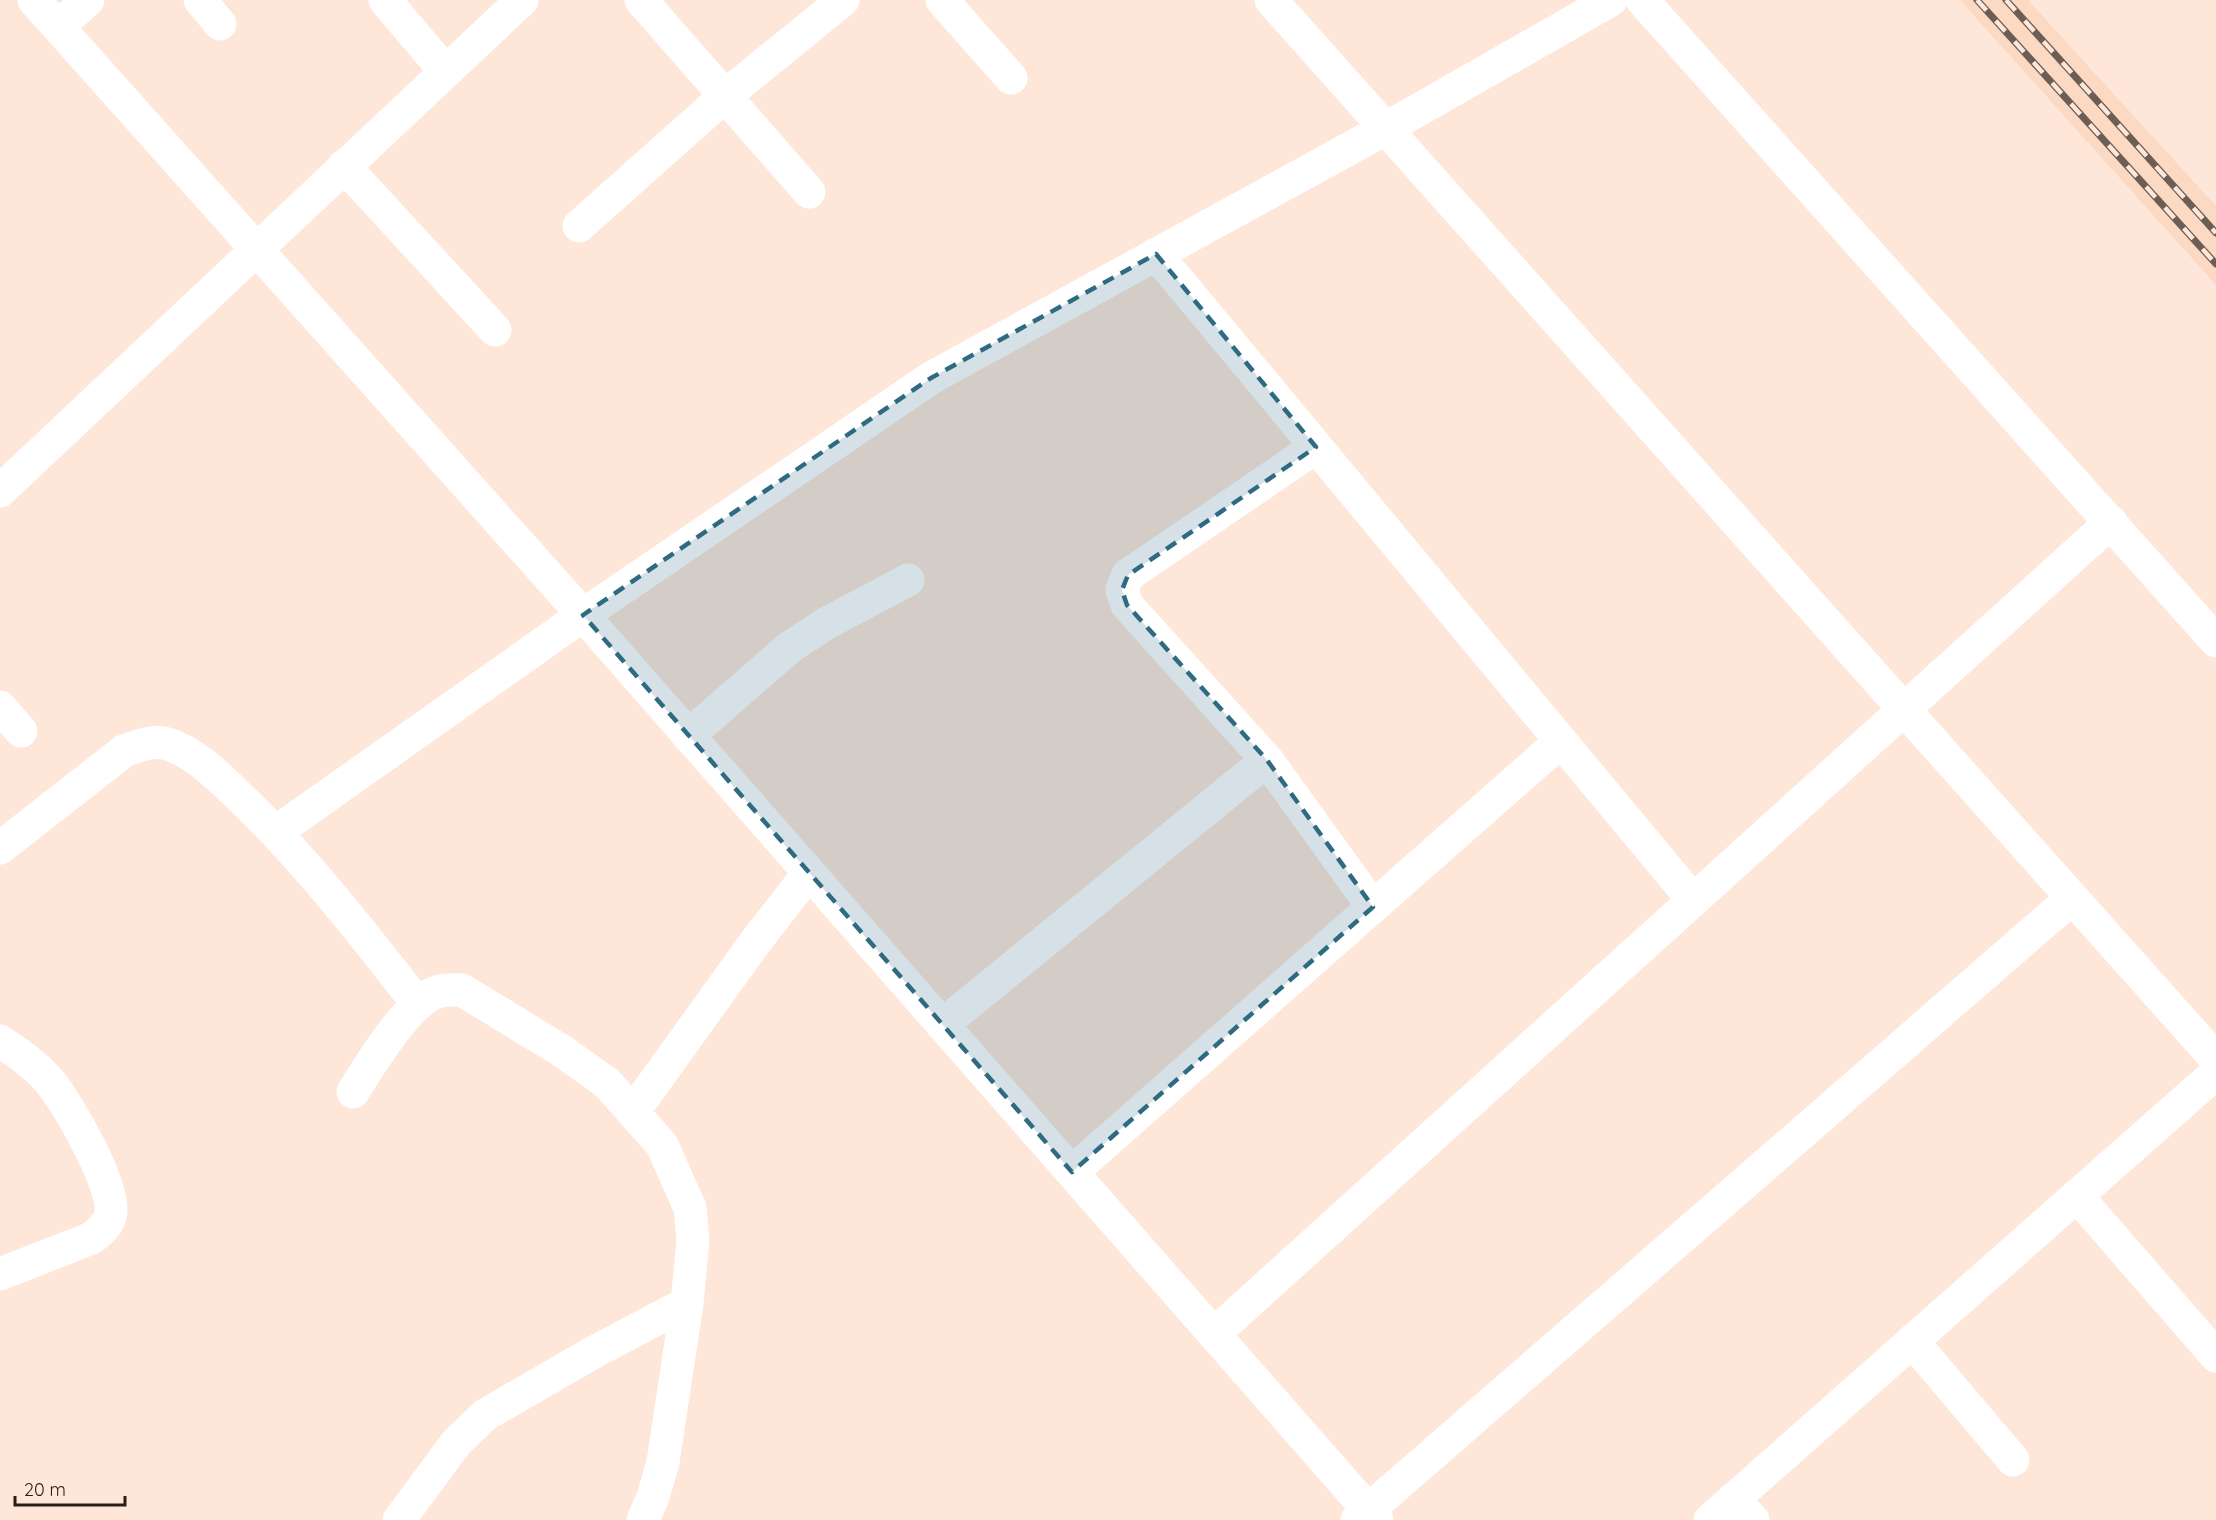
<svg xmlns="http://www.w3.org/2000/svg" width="2216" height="1520" viewBox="0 0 2216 1520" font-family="Quicksand,sans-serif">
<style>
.built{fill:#fcd9c3}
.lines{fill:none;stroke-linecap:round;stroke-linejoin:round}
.minor{stroke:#fff;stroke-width:33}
.rail-casing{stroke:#6c5e55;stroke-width:7}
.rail{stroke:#fee7d9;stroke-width:4.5;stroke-dasharray:14;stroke-linecap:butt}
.marked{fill:#2e6b82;fill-opacity:0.2;stroke:#2e6b82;stroke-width:4.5;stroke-dasharray:12 8;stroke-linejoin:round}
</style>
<rect width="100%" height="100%" fill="#fee7d9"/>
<path class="built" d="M1960,0H2028L2216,206V285Z"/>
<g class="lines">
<path class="minor" d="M34,0L583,615L1377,1520
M200,0L220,24
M385,0L445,71
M641,0L809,192
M942,0L1011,78
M1271,0L2216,1059
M1642,0L2216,641
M58,27L88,0
M344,166L495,330
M579,226L725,96L843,0
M1156,254L1693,900
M1316,447L1128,575L1122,590L1127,605L1267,760L1373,907
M0,491L522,0
M0,707L21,731
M688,736L790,647L827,623L908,580
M276,832L583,615L931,378L1385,129L1611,0
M0,848L124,751C137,746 154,739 168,744C198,754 223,781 245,802C309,864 363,934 418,1004
M942,1025L1267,760
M0,1041C17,1052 37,1066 50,1082C67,1102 120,1193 110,1217C107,1226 99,1232 92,1238L0,1274
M353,1092C369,1066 406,1005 434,993C443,989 452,990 462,990L562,1051L607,1083L662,1145L690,1208L693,1240L687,1303L663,1462L653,1497L643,1520
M633,1112L756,941L809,873
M1072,1172L1561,741
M2077,1196L2216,1356
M1214,1334L2111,522
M1912,1341L2013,1460
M1733,1499L1753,1520
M399,1520L456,1443L485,1415L594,1352L687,1303
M1357,1520L2072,898
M1710,1520L2216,1073"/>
<defs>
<path id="rail" d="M1977,0L2216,264
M2006,0L2216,233"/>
</defs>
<use href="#rail" class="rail-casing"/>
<use href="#rail" class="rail"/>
</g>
<path class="marked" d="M1156,254L1316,447L1128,575L1122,590L1127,605L1267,760L1373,907L1072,1172L583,615L931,378Z"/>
<path d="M15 1496v9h110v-9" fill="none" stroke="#281e17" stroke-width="3"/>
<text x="24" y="1496" font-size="18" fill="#281e17" stroke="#fee7d9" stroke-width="4.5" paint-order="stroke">20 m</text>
</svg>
